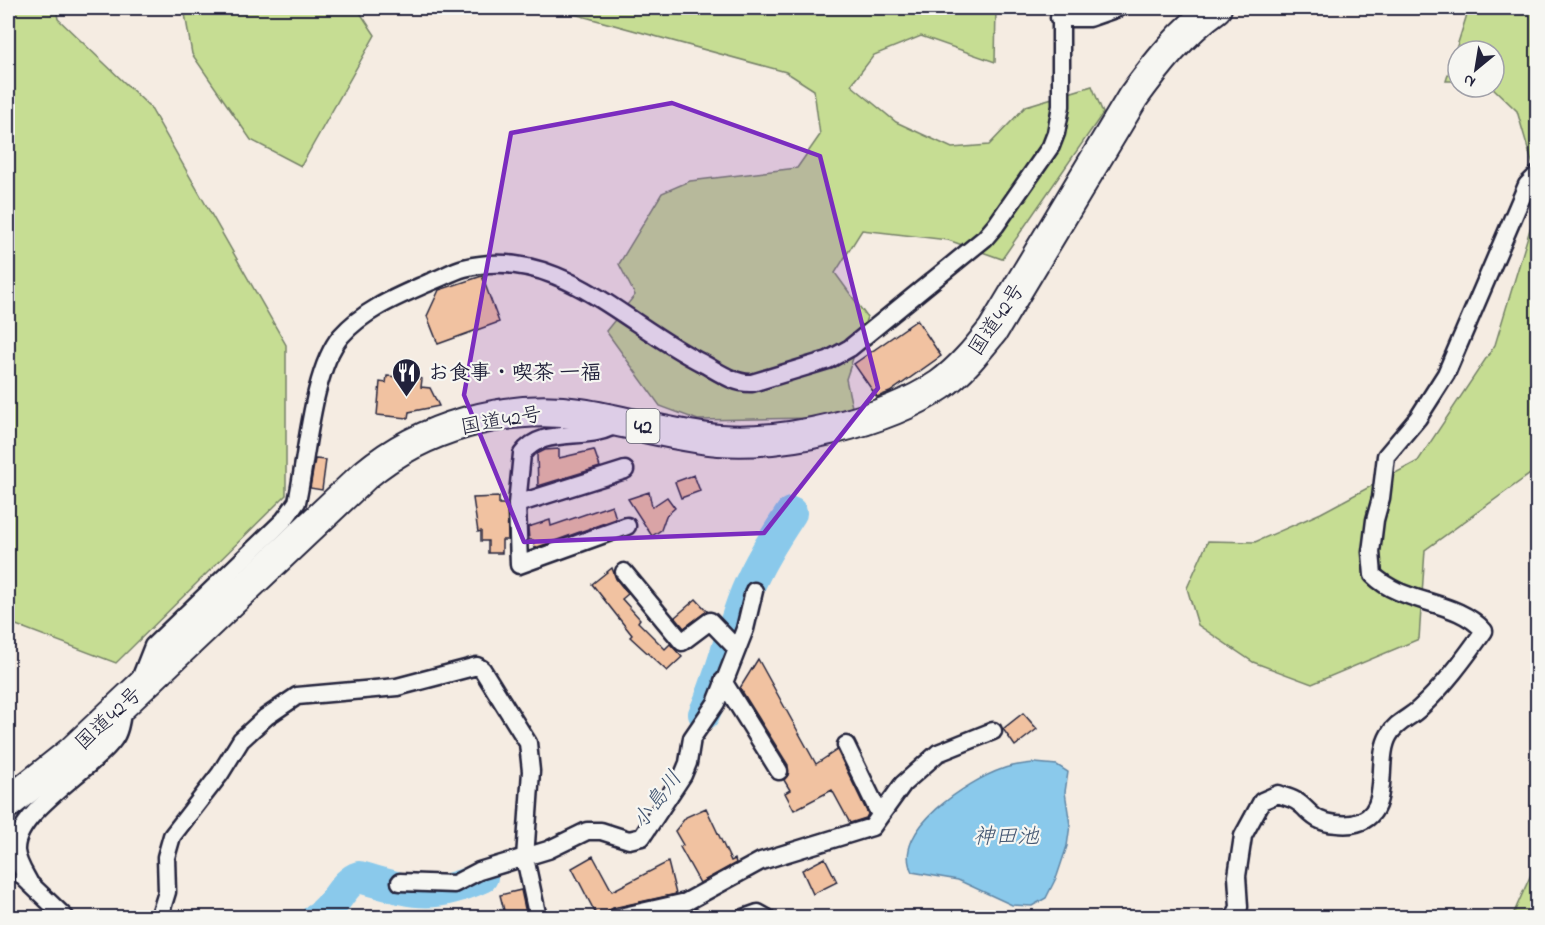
<svg xmlns="http://www.w3.org/2000/svg" width="1545" height="925" viewBox="0 0 1545 925" font-family="'Indie Flower','Klee One',sans-serif">
<style>
.green{fill:#c6dd93;stroke:#748067;stroke-width:1.5}
.water{fill:#8ac9eb;stroke:#6086a5;stroke-width:1.5}
.lines{fill:none;stroke-linecap:round;stroke-linejoin:round}
.river{stroke:#8ac9eb;stroke-width:32}
.building{fill:#f1c2a1;stroke:#22223b;stroke-width:1.5}
.street-casing{stroke:#22223b;stroke-width:21}
.highway-casing{stroke:#22223b;stroke-width:34}
.street{stroke:#f6f6f2;stroke-width:16}
.highway{stroke:#f6f6f2;stroke-width:30}
.marked{fill:#7b2cbf;fill-opacity:0.2;stroke:#7b2cbf;stroke-width:4.5;stroke-linejoin:round}
.labels{text-anchor:middle;stroke-width:4.5;stroke-linejoin:round;paint-order:stroke}
.shield{fill:#f6f6f2;stroke:#626272;stroke-width:1.5}
.shield-label{font-size:20px;font-weight:bold;fill:#22223b}
.street-label{font-size:21px;fill:#22223b;stroke:#f6f6f2}
.poi-label{font-size:21px;font-weight:bold;fill:#22223b;stroke:#f6f6f2;text-anchor:start}
.water-label{font-size:22px;font-style:italic;fill:#415470;stroke:#f6f6f2}
</style>
<rect width="100%" height="100%" fill="#f5ece2"/>
<filter id="ink" filterUnits="userSpaceOnUse"><feTurbulence type="fractalNoise" baseFrequency=".0167" numOctaves="2"/><feDisplacementMap in="SourceGraphic" scale="12" xChannelSelector="R" yChannelSelector="G"/><feConvolveMatrix kernelMatrix="1 2 1 2 8 2 1 2 1" color-interpolation-filters="sRGB"/></filter>
<g filter="url(#ink)">
<path class="green" d="M8,8H56L58,19L150,107L286,345V495L116,663L11,623L8,624Z
M184,8H357L375,35L301,166L251,140L192,54Z
M552,8H996L995,62L921,36L874,55L851,85L896,122L952,148L989,145L1026,106L1092,86L1103,113L1002,259L948,240L862,230L835,273L867,317L846,379L852,407L813,418L698,420L660,406L606,331L635,295L619,264L662,193L690,181L797,168L820,135L814,90L786,72Z
M1469,8H1537V179L1517,111L1492,87L1494,51H1458V81H1446Z
M1537,206V469L1425,550L1419,639L1312,684L1253,662L1198,625L1187,588L1208,541L1255,542L1321,513L1418,461L1495,345Z
M1537,861V917H1512Z"/>
<path class="water" d="M1035,763L1057,765L1068,772L1065,792L1070,825L1067,846L1057,876L1046,898L1032,906L1012,905L958,880L912,872C890,830 970,780 1002,769C1012,765 1024,764 1035,763Z"/>
<g class="lines">
<path class="river" d="M704,714C722,675 730,633 746,593C758,564 774,539 791,513
M317,918C336,908 342,882 359,877C411,891 430,901 482,877"/>
</g>
<path class="building" d="M482,276L499,322L438,344L427,316L439,290Z
M917,320L941,356L890,392L877,397L854,364Z
M387,376L422,379L421,387L430,388L439,406L409,412L408,418L377,415L380,382L386,383Z
M559,449V458L594,450L600,467L538,486L537,454L545,450Z
M315,459L326,460L322,490L310,488Z
M694,475L700,491L681,498L675,482Z
M649,492L652,507L667,497L675,508L666,516L661,530L652,536L628,499Z
M499,497V504H507L508,540H502V553H488V541H481V531L478,532L473,498Z
M612,505L616,519L535,548L533,540H529L528,527L550,520L551,526Z
M612,568L616,579L628,594L622,599L640,619L638,622L665,649L670,644L682,657L667,671L630,637L632,635L592,584Z
M696,599L707,611L684,628L675,617Z
M758,659L816,764L837,750L868,814L866,818L850,823L832,790L794,810L785,793L790,790L784,780L788,775V765L740,688Z
M1023,713L1037,729L1015,746L1003,729Z
M706,808L731,861L735,859L736,863L700,883L680,847L683,845L675,831L686,817Z
M593,856L612,891L668,862L676,894L613,908L608,911L605,918H598L572,868Z
M825,858L837,882L813,894L802,870Z
M521,890L527,918H506L500,895Z"/>
<g class="lines">
<defs>
<path id="street" d="M1059,18H1089L1118,8
M619,422C592,444 543,424 522,454L517,504L519,565L627,526
M517,504L625,470
M624,572L682,642L710,621L736,648
M723,681L779,771
M138,684L153,646L284,520L297,502C307,457 312,370 341,336C365,309 399,296 430,282C441,278 453,271 464,268C557,244 625,325 702,363C717,371 734,384 752,383L828,360L850,348L985,238L996,225L1051,146L1056,133L1061,106V8
M846,745L880,815
M23,877L66,918
M400,882L454,884L479,871L548,850L587,831H601L629,840L642,837L683,775L688,763L692,738L716,703L745,629L754,591
M30,884C25,874 17,863 16,851C14,812 92,770 114,739C120,731 121,718 123,708
M159,918L167,892L166,857L172,836L220,774L241,740L266,717L297,696L397,687L477,666L482,669L528,743L531,771L525,858L538,918
M615,918L686,902L761,861L872,827L903,784L938,753L993,731
M744,918L758,913L767,918
M1234,918L1239,907L1237,876L1243,836L1262,801L1278,794C1285,797 1293,798 1299,803C1306,808 1312,817 1320,820C1328,824 1343,825 1352,824C1396,816 1373,762 1389,735C1396,722 1410,718 1420,708C1445,685 1464,659 1484,631C1457,599 1403,605 1373,575L1371,552L1375,520L1381,498L1386,456L1418,418L1446,374L1527,185L1538,174"/>
<path id="highway" d="M8,803L72,752L365,475C422,427 506,403 581,414C627,421 672,436 719,440C785,445 885,422 940,385C961,370 977,350 993,330L1133,97C1157,64 1182,32 1216,8"/>
</defs>
<use href="#street" class="street-casing"/>
<use href="#highway" class="highway-casing"/>
<use href="#street" class="street"/>
<use href="#highway" class="highway"/>
</g>
</g>
<path class="marked" d="M672,103L820,156L878,388L764,533L524,542L464,395L511,133Z"/>
<defs>
<symbol id="restaurant-pin" viewBox="-11 -11 22 30"><path d="M0 17L-7.5 6A9.5 9.5 0 1 1 7.5 6Z" fill="#22223b" stroke="#f6f6f2"/><path d="M-5-6h1v4h1v-4h1v4h1v-4h1v5L-1.5 .5V6h-2V.5L-5-1ZM5-6V6H3V1.5H1.5Q1.5-4 5-6Z" fill="#fff"/></symbol>
</defs>
<g fill-rule="evenodd">
<use href="#restaurant-pin" x="390" y="356" width="33" height="45"/>
</g>
<g class="labels">
<rect class="shield" x="626.5" y="409" width="33" height="34" rx="4.5"/>
<g class="shield-label">
<text x="643" y="433">42</text>
</g>
<g class="street-label">
<text transform="translate(996 319) rotate(-56)" y="7">国道42号</text>
<text transform="translate(501 420) rotate(-10)" y="7">国道42号</text>
<text transform="translate(108 718) rotate(-43)" y="7">国道42号</text>
</g>
<g class="poi-label">
<text x="428" y="379">お食事・喫茶 一福</text>
</g>
<g class="water-label">
<text transform="translate(656 799) rotate(-53)" y="8">小島川</text>
<text x="1006" y="843">神田池</text>
</g>
</g>
<rect width="1545" height="925" fill="none" stroke="#f6f6f2" stroke-width="30"/>
<rect x="15" y="15" width="1515" height="895" fill="none" stroke="#22223b" stroke-width="2" filter="url(#ink)"/>
<g transform="translate(1476 69) rotate(210)"><circle r="28" fill="#f6f6f2" stroke="#a1a1a9" stroke-width="1.5"/>
<path d="M0-4.5L10 22L0 15L-10 22Z" fill="#22223b"/>
<text y="-9" font-size="16" font-weight="bold" text-anchor="middle" fill="#22223b">N</text>
</g>
</svg>
